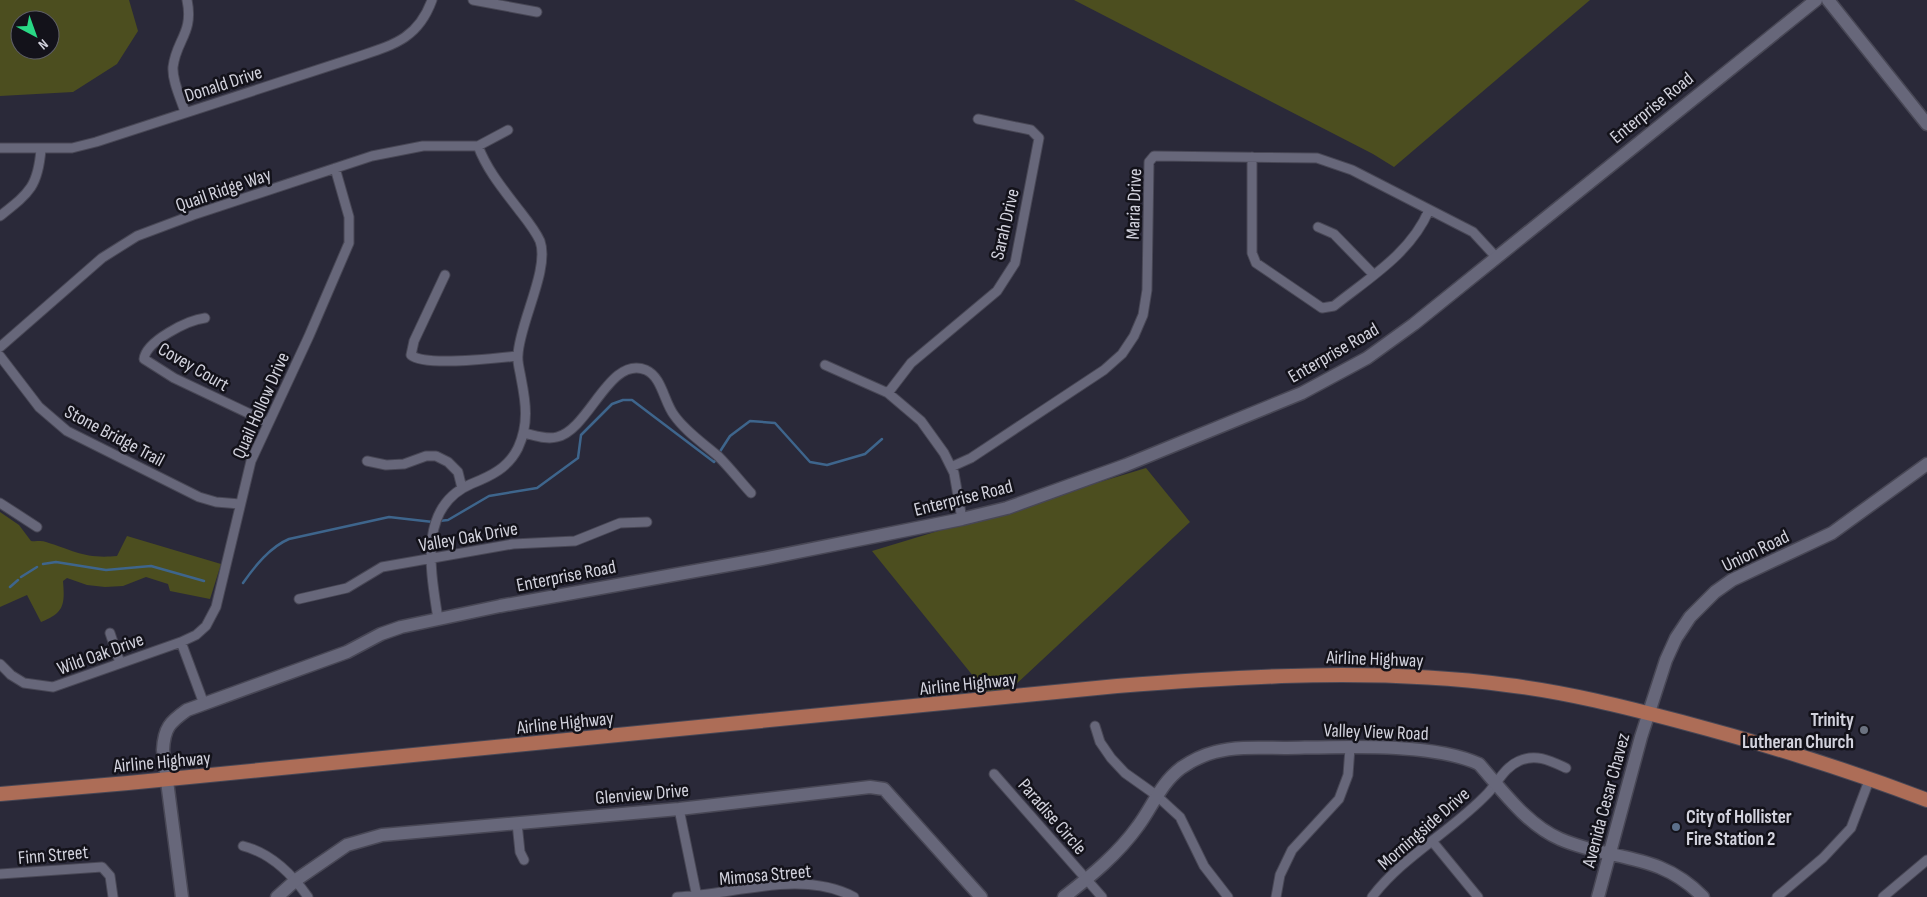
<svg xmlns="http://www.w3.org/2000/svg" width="1927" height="897" viewBox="0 0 1927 897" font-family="'Sofia Sans Condensed',sans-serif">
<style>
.green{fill:#4c4e1f;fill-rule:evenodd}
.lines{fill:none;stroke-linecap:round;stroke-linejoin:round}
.stream{stroke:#3e658c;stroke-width:2.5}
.street-casing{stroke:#484755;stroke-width:11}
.secondary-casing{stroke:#484755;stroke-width:15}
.primary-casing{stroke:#484755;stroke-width:16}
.street{stroke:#67677a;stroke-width:9}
.secondary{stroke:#67677a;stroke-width:12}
.primary{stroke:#ad6d57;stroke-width:14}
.worship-dot{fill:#6b7280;stroke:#13121a;stroke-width:2}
.service-dot{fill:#5c6f8a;stroke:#13121a;stroke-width:2}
.labels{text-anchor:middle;stroke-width:5;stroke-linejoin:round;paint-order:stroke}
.street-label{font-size:19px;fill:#d2d2dd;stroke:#13121a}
.poi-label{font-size:19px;font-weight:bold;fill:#d2d2dd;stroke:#13121a;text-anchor:end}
</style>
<rect width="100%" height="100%" fill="#2a2939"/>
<path class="green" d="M0,0H129L138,31L117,64L73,92L0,96ZM20,20H50V50H20Z
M1074,0H1590L1394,167L1373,154Z
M1146,468L1190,522L1012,688L986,692L872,551Z
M0,512L19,525L31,541C36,542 41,540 46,542C75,551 85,559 117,556L127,536L221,564L210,599L170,591L168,584L146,577L123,586L105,587L87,585L67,578L63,581C65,605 64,613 41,622L27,595L0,607Z"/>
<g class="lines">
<path class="stream" d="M719,453L730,436L750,421L775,423L810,462L827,465L865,454L882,439
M439,521L448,520L489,496L537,488L578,458L581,435L612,404L623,400H632L714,462L717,458
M43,564L56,562L106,570L151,566L204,581
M21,577L37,567
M243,583C255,566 270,547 289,539L389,517L433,522
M10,587L18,580"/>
<defs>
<path id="street" d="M473,0L537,12
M185,112C181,99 172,81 173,67C176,40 194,33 187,0
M478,146L508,130
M0,148H72L96,142L357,57C393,45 418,39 432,0
M1252,157V253L1256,263L1322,308L1334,306C1369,278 1411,253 1429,210
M0,216C29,193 38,187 41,149
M1318,227L1334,234L1373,274
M445,275L414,341L411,355C425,367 497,358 517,356
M205,318C188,320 146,341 144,359L174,378L267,422
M0,347L102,258L137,236L193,215L372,156L423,146H478C487,170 503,189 519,210C526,219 535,230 540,241C550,269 519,324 518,355C517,362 520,371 521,378C526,403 529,424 518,448C508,468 491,476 471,484C417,507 431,572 438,619
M0,356L39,407L67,431L199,497L216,502L240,504
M825,365L888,393L921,421L944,453L954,473L962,519
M888,393L911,363L997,291L1015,263L1039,138L1031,130L978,119
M524,433C534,435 546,440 557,437C590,429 609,355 646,370C662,377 664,402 674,415C685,431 703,443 718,456C730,468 740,481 751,493
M367,461L386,465L404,464L426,456H436L448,462L458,472L462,488
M951,467L971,458L1104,370L1122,354L1134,336L1143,315L1147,290L1149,162L1154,156L1317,158L1352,170L1473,232L1497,258
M0,503L37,527
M299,599L347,588L382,567L513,544L575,541L620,523L647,522
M110,633L120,663
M181,642L204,704
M0,664L11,675L24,683L53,687L181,642L196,635L206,626L216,607L251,461L309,336L349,243V217L335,168
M1095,726L1100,742L1111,758L1125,773L1156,795L1180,817L1204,866L1228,897
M994,774L1102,897
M679,809L697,897
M517,823L520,852L524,860
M1432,841L1478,897
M243,846C271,853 292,874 308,897
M0,874L102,867L110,876L113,897
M677,897C734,895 801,869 854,897
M1276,897L1280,875L1292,850L1339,799L1348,775L1350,748
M1372,897C1403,856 1452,831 1488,793C1498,782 1505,767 1519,761C1536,753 1551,761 1566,768
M1777,897L1823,858L1851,828L1870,778
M1883,897L1927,860"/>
<path id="secondary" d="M1828,0L1927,124
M182,897L163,750C164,728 170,722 187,710L347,652L381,634L401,627L500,606L762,559L962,519L1007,508L1126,465L1302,393L1367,358L1414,324L1816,0
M277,897L296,880L347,845L382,835L679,809L870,787L884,789L981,897
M1064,897C1091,876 1118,854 1138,826C1153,806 1160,784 1181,768C1191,761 1203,755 1215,752C1238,746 1263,748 1287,748C1340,747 1432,742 1479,764C1502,790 1527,825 1560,839C1613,862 1658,851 1703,897
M1598,897L1641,737L1666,660L1676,638L1690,617L1715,592L1732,580L1832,533L1927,464"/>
<path id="primary" d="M0,794L128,783L1117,686C1248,676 1377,668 1507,685C1566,692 1625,707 1682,722C1765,744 1846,769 1927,800"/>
</defs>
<use href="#street" class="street-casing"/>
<use href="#secondary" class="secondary-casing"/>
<use href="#primary" class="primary-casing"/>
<use href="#street" class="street"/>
<use href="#secondary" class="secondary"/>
<use href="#primary" class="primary"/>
</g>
<circle class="worship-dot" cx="1864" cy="730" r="5"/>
<circle class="service-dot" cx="1676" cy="827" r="5"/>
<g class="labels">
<g class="street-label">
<text transform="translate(223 83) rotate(-18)" y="7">Donald Drive</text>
<text transform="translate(1651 107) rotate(-39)" y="7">Enterprise Road</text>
<text transform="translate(223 189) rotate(-19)" y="7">Quail Ridge Way</text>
<text transform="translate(1133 204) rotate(-88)" y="7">Maria Drive</text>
<text transform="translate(1004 224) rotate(-77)" y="7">Sarah Drive</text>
<text transform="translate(1333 352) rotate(-30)" y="7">Enterprise Road</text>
<text transform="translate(194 366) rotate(30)" y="7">Covey Court</text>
<text transform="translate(260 405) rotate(-66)" y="7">Quail Hollow Drive</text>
<text transform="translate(115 435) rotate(28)" y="7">Stone Bridge Trail</text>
<text transform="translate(963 497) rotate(-14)" y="7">Enterprise Road</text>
<text transform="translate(468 536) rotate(-10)" y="7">Valley Oak Drive</text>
<text transform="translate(1755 550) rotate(-26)" y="7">Union Road</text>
<text transform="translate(566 575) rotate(-11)" y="7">Enterprise Road</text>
<text transform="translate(100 653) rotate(-20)" y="7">Wild Oak Drive</text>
<text transform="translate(1375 658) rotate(2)" y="7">Airline Highway</text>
<text transform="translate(968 683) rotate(-6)" y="7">Airline Highway</text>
<text transform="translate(565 722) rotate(-6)" y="7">Airline Highway</text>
<text transform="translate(1376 731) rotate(2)" y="7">Valley View Road</text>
<text transform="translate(162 761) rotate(-5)" y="7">Airline Highway</text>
<text transform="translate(642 793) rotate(-5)" y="7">Glenview Drive</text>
<text transform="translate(1605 800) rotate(-75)" y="7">Avenida Cesar Chavez</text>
<text transform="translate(1053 816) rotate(49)" y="7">Paradise Circle</text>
<text transform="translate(1423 828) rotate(-41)" y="7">Morningside Drive</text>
<text transform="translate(53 854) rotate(-5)" y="7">Finn Street</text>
<text transform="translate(765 874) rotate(-5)" y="7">Mimosa Street</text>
</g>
<g class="poi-label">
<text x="1854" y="726">Trinity<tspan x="1854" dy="22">Lutheran Church</tspan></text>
<text x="1686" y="823" text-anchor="start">City of Hollister<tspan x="1686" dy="22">Fire Station 2</tspan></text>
</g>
</g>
<g transform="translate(35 35) rotate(139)"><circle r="24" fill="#13121a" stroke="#5f5f68"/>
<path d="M0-4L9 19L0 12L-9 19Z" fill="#29d885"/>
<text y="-8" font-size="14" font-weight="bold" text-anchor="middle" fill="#d2d2dd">N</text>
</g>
</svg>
